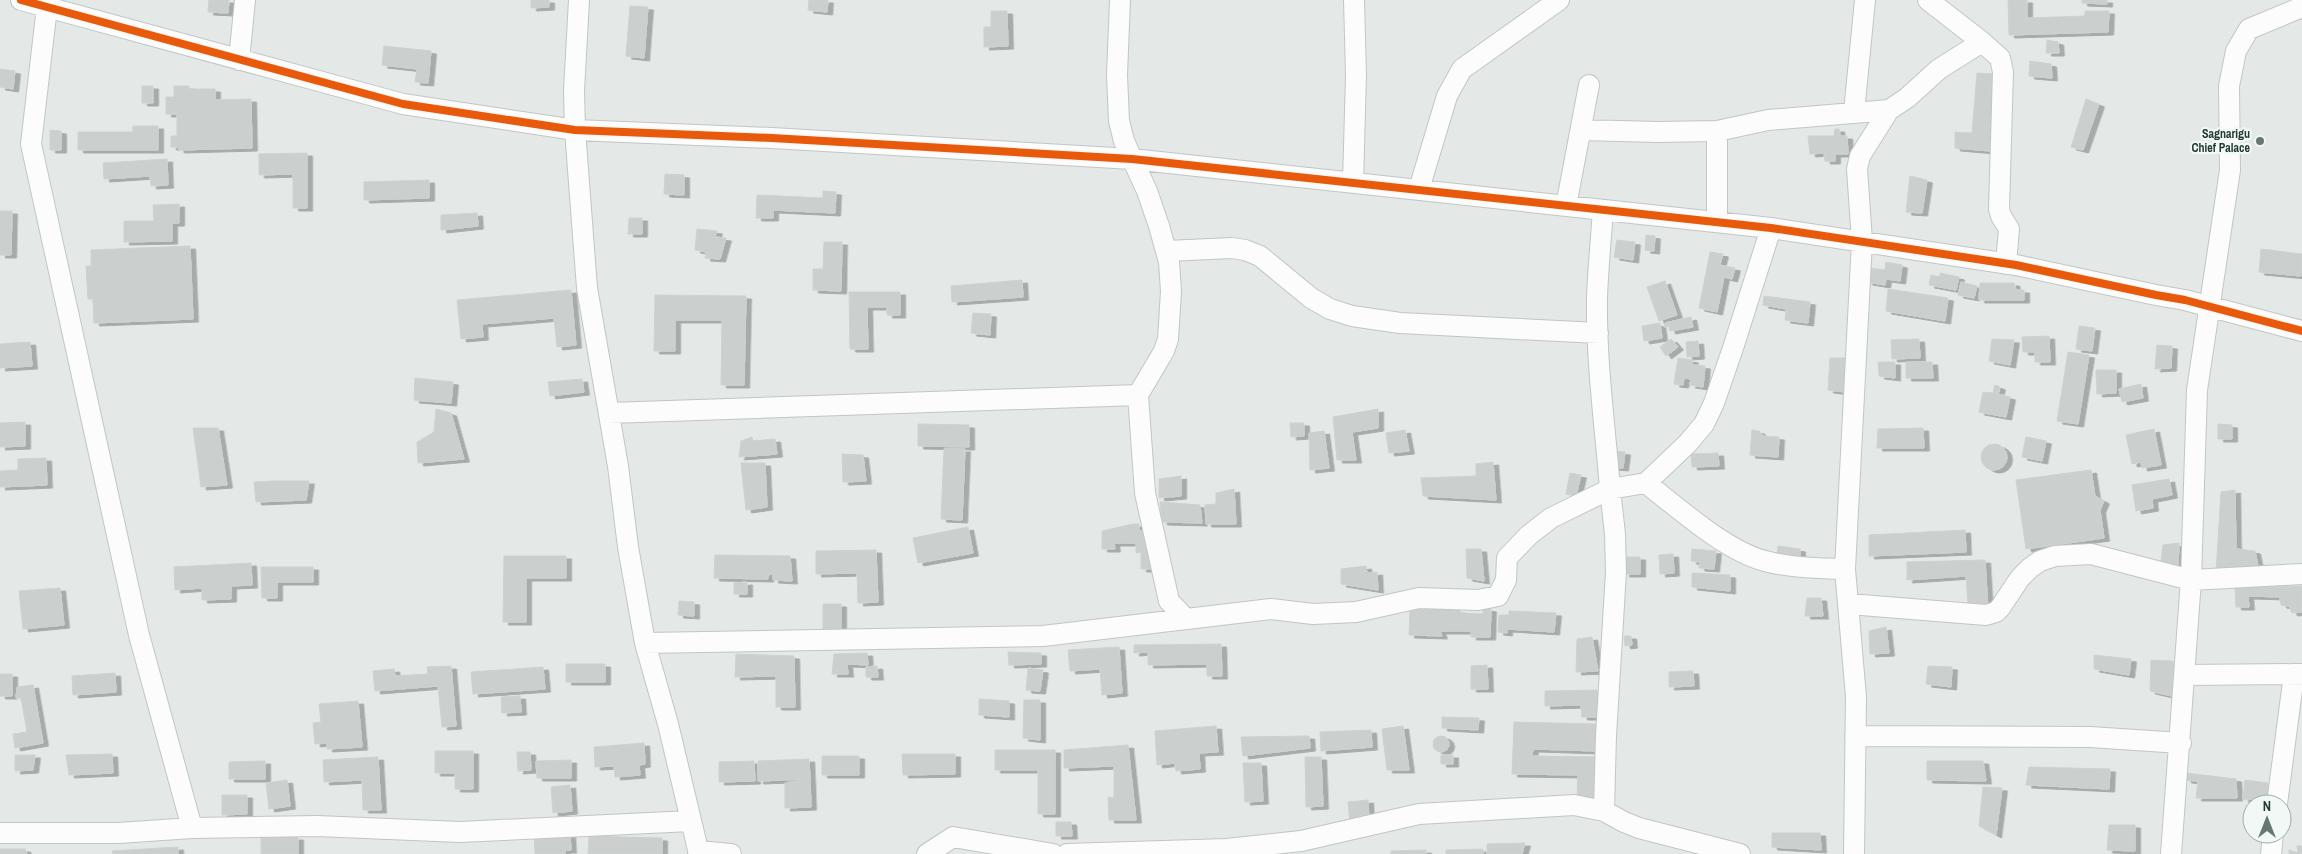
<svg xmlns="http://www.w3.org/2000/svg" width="2302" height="854" viewBox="0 0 2302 854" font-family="'Archivo Narrow',sans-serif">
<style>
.building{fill:#cbd0ce;stroke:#cdd2d0;filter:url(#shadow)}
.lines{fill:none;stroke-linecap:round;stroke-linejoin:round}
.minor-casing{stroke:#c1c6c4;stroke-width:22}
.minor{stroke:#fbfcfb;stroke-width:20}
.cycleway-casing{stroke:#f2f8f5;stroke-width:11}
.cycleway{stroke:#e8590c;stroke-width:8}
.poi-dot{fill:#677874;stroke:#f2f8f5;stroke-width:2}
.labels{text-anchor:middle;stroke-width:4.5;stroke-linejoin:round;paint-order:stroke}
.poi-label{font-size:12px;font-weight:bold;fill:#233b36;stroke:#f2f8f5;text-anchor:end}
</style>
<defs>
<filter id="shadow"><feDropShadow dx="5.5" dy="3" stdDeviation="0" flood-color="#0004"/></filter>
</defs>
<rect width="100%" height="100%" fill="#e4e9e7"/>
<path class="building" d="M209,0H229L228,13L208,12Z
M531,0H549V7L531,8Z
M809,0H828L827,12L808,10Z
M2008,0H2027V18L2085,16V11H2109L2108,32L2009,35Z
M2082,0H2107V4L2082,3Z
M630,6L648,7L644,58L626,56Z
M991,11H1007L1008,46L984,47V27H991Z
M2047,40L2058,42L2059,53H2046Z
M384,46L431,51L428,83L415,82L417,69L382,65Z
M2030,61L2051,64L2052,78L2029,76Z
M0,69L15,71L13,89L0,87Z
M1977,73L1995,74L1990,151L1955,148V132L1972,133Z
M142,86H153V103H142Z
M174,86H189V89H215V100L251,99L252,148L179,150L178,147H171V136H177V114H166V97H174Z
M2086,99L2099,104L2083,150L2071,147Z
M133,126H158V150H78V132H133Z
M1835,129H1839L1840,136H1847L1848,154H1835V161H1825L1824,153L1810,154L1808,136H1834Z
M50,130L61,131V150H50Z
M307,153V208H293V174L259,175V154Z
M167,159L168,185L151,186L150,176L104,179L103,163Z
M665,174L684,175V195L664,194Z
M1910,176L1927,180L1922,213L1906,212Z
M429,180V198L364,200V182Z
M823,191L836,192L835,213L773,210V218H756L757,195L823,198Z
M179,204V223H172V241L124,242V221H154L153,205Z
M0,211H12L11,255H0Z
M477,213L478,226L441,230V215Z
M629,218H642V234H628Z
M697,229L717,231L715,237L726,238L720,259L705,258L706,252L695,250Z
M1646,235L1655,236L1654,251L1645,250Z
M1617,240L1635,242L1633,260L1614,257Z
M824,242H842L841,291L813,290V269H823Z
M190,246L193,319L94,323L93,299H88L86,266H91V250Z
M2261,249L2302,254L2301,276L2259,272Z
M1710,252L1723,254L1720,265L1735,268L1732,279L1724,277L1717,312L1699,308Z
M1886,262L1902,265L1900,281L1886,279L1885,285L1867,282L1869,268L1885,270Z
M1940,273L1959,277L1956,290L1929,285L1931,275L1940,277Z
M1022,280L1023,297L952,302L951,286Z
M1665,281L1677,315L1659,321L1647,287Z
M1961,282L1977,286L1974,298L1958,295Z
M1980,283H2014L2016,290H2024V300H1979Z
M1888,289L1948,298L1945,321L1886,311Z
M571,290L576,345L557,347L554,318L482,324L483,337L461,339L457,300Z
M849,292H900V315H887V307H867L868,349H850Z
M655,295L746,296L744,385H721L722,320H675V351H654Z
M1764,296L1810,302L1808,323L1785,320L1786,309L1763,305Z
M973,313L991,314L990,335L971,333Z
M1691,317L1693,327L1670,331L1669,326L1664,327L1665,323Z
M1660,323L1662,338L1644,341L1642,326Z
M2079,326L2095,328L2092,351L2076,349Z
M2049,336L2050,362H2035V352H2023L2022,337Z
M1671,339L1678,347L1666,356L1660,347Z
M1919,339L1920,358L1892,359L1891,340Z
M1992,339L2014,340L2010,365L1989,361Z
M1698,341L1699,356L1687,357L1686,342Z
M30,342L32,366L0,368V344Z
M2157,345L2172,346L2171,368L2155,369Z
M2068,352L2089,355L2078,424L2057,421Z
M1678,358L1693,360L1692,365L1705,366L1703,387L1690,385L1691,379L1684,378L1683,385L1674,384Z
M1830,358H1847L1845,392L1828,390Z
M1878,362H1895V378L1879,376Z
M1906,362H1932L1933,378H1906Z
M2096,370H2116V393L2097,394Z
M415,378L453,382L451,403L414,400Z
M582,379L584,392L550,396L548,382Z
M2141,384L2143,398L2122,402L2119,389Z
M1995,385L2000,387L1998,394L2010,397L2006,417L1979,412L1983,392L1993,393Z
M436,409L451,413L464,459L418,463L417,442L434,432Z
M1378,409V428L1352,432L1356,460H1337L1333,417Z
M25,422V446L0,447V423Z
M1290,423H1304V436L1291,437Z
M918,424L969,425V447L918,446Z
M2218,424L2232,425V439H2218Z
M193,428H218L227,485L201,487Z
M1923,428L1924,448H1877L1878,429Z
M2154,429L2161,465L2142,468L2141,462L2132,464L2126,435Z
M1405,430L1409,451L1389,453L1386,433Z
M1752,430L1759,431L1763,436L1779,437L1778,457L1750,455Z
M1324,431L1329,468L1310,470L1309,433Z
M752,437L753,441L775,439L777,454L739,457L741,441Z
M2026,437L2046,441L2042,461L2022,457Z
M1981 457a13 13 0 1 1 26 0a13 13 0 1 1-26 0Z
M944,449H965L962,520L941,519Z
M1611,451L1625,452L1623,468L1610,467Z
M1718,453L1719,466L1692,467L1691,454Z
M842,454L863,455L866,481L843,482Z
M46,458L47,485L0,487V471L18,470V459Z
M1493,462L1496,500L1423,496L1421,478L1476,476V464Z
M741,463H765L767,507L746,510Z
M2091,470L2095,496L2104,501L2100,510L2104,538L2026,549L2016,480Z
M1570,473L1581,475L1576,496L1566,494Z
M1181,476V496L1159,498V479Z
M2169,479L2172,495L2152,499L2153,508L2136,511L2132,485Z
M272,481H309L306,500L256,502L254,482Z
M1234,489L1236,524H1206L1205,505L1216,504V493Z
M2235,490L2236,549L2255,551L2258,566H2237V573L2216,572L2221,492Z
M1160,502L1200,505L1202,523L1162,522Z
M1133,524H1139V531H1145L1154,569H1141V552L1136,553V543H1114L1115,549H1102V531Z
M968,527L973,553L918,563L913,538Z
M1965,530L1966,552L1869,556V535Z
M2179,543L2178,568H2160L2163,545Z
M1778,546L1800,549V562L1777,561Z
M1466,549H1481L1484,581L1467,578Z
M1692,549L1716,551L1714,569L1699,568L1700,562L1691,561Z
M876,550L878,602L858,603L857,573L816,574V551Z
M1673,554L1674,573L1660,574L1659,555Z
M715,555L790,556L792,581L773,580V574H769L768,579L714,578Z
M504,556H566V578H526V622H503Z
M1624,557H1640V574H1624Z
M1985,560L1988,610L1968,605L1966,576L1907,580V562Z
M251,563L252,585L231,586V599L202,600V588L175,590L174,567Z
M1366,566L1367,573L1377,572L1378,590L1341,584V569Z
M261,567H313V582H277V598H262Z
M1692,573L1730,575V591L1692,587Z
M747,582V594H734V583Z
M2302,586V612L2292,613L2289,606L2281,605L2280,597L2248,596L2249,607H2236L2235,588Z
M60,588L64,625L23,629L19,591Z
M1807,598H1821L1823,616H1805Z
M679,601L694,602V616L678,615Z
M823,604H841V631H823Z
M1483,608L1491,609L1490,637H1471V631H1440L1442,636L1409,635L1410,609L1460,610V613L1483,614Z
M1509,611L1556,613L1554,632L1507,629V633L1498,632L1499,615H1509Z
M1886,627L1889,653L1870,654L1869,631Z
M1624,636H1631L1632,645L1625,646Z
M1592,637L1598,671L1576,672L1577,639Z
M1221,644L1222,676H1207V664L1148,665V652L1134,653V645Z
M1119,647L1122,693L1102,695L1100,669L1070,671L1068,650Z
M1008,652L1041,653V664L1009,665Z
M867,653L868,665L847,664L848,674H832L834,654Z
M736,654L794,656L795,707H776V676L735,677Z
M2094,655L2131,659L2129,675L2094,669Z
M2151,660L2173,661L2172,696L2150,691Z
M566,664H605V682H566Z
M1487,665L1488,689H1471V666Z
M451,666L456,726L442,727L438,686L375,691L373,671L394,669L395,676L428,674L427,667Z
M877,666L878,677H866V667Z
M1928,666L1952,667L1951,687L1926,684Z
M543,667L545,689L473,694L471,672Z
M1028,668L1043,670L1040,691L1026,690Z
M1693,671L1694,686L1669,687V672Z
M115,673L116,692L73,695L72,676Z
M0,674H12V696H0Z
M33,685L43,743L15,748L13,734L27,732L21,698H16L17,687Z
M1597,690L1598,717H1582L1581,705L1545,706V691Z
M520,696L521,712L502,713L501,697Z
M979,699L1009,701V717L979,715Z
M1024,700H1040V740L1023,738Z
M358,701L362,747L327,749V743L315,744L313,723L321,722L319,704Z
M1442,717L1479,718L1478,730L1442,728Z
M1514,722L1596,724V751L1533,749L1532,756L1599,757L1598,798L1577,797L1578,775L1512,774Z
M1216,726L1218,752L1199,753L1200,769L1176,771L1175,763L1157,765L1155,731Z
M1403,726L1409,770H1387L1382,729Z
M1371,730L1372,747L1321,751L1320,732Z
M1309,736L1310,748L1243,756L1241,737Z
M1433 744a8 8 0 1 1 16 0a8 8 0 1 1-16 0Z
M644,743L645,764L639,765L640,775L615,777L614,766L595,767L594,747Z
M1128,745L1136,820H1109L1108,797L1114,798V766L1064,768V750Z
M995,750H1055V814H1038V770H995Z
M435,751H473V789H455V773H435Z
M517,752H530L531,770L518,771Z
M112,754L113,773L69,775L66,755Z
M902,754H955V774L903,775Z
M15,755H35L33,770L15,771Z
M1441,755H1453V764H1441Z
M822,756H859V775H822Z
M378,757L381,810H363L362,780L324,782L323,760Z
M1305,757H1321L1323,806L1306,807Z
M809,759L810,779L758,781V761Z
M571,760V778H537L536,761Z
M265,761V779H229V762Z
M754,761L755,781L719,782V762Z
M1927,761H1983L1986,781L1927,780Z
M1243,763H1261L1263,801L1245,802Z
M2029,767L2110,769L2109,789L2026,785Z
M2186,773L2236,779L2237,798H2196L2198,781L2186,780Z
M810,779L811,807L785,808V783Z
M287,780L290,806L269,809L266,783Z
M2245,780L2268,783V800L2243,799Z
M570,785L572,811L553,813L551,787Z
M1983,787L2002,788L1996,835L1979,826Z
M222,795H247V814L222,815Z
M1368,800L1369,822L1350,823L1348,802Z
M1056,822H1071L1072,836H1056Z
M2109,825H2135V851L2107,850Z
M1772,833H1820L1821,850L1772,847Z
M570,834L571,850H565V854H535L534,835Z
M589,836L662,838V854H588Z
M298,837V854H261V838Z
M1525,843L1522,854H1487V844Z
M2297,846H2302V854H2289V850L2298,853Z
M178,847V854H113L112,851Z
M0,849H25L27,854H0Z
M1483,849V854H1446V850Z
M1426,850V854H1391V851Z"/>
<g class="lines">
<defs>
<path id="minor" d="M21,0L403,104L575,130L772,138L1132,159L1771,228L2016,265L2156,295L2185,300L2302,331
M579,0L574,91L575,130L587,288L618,466L628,547L645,643L668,724L699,854
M1120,0L1117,75L1119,121L1124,141L1147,191L1159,226L1169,262L1171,291L1168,339L1164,351L1138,395L1145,493L1169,601L1186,619
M1928,0L1982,42
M47,7L31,144L139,635L192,828
M239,60L245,0
M1854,112L1865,0
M1581,130L1657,132L1717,131V222
M1717,131L1768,120L1889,110L1907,98L1939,69L1982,42L2000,58L2003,72L1999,209L2001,216L2009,229L2006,264
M1353,183L1356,75L1354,0
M1419,189L1447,96L1462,69L1559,0
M1566,206L1589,85
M1166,251L1232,248L1245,250L1260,256L1311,298L1330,309L1352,316L1400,323L1598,333
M609,413L1138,395
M1646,483C1678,508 1726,551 1765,561C1791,568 1818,568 1845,569
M1849,604L1986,615L1996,612L2000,608L2020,578L2030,568L2040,561L2055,556L2091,554L2191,580L2302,574
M645,643L1043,636L1271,609L1313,614L1356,612L1419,598L1478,600L1498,596L1506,580L1507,558L1529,535L1551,518L1610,489C1605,425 1596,362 1597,298C1598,269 1601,239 1603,210
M2185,675L2302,674
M1855,736L2090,737L2181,743
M2277,804L2294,674
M1604,811L1624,822L1639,828L1740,854
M0,833H118L192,828L317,826L460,832L691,821
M698,851L731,854
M927,854L953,837L1053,854
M1067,854L1227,849L1301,841L1419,814L1574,805L1604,811L1606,736L1616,572L1615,534L1610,489L1646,483L1688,443L1704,424L1714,403L1733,348L1771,228
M1854,854L1856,697L1845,569L1862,241L1857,169L1860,156L1889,110
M2171,854L2191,580L2197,390L2230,170L2229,86L2236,51L2249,29L2302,7
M2271,854L2273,834"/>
</defs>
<use href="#minor" class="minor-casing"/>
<use href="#minor" class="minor"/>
<defs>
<path id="cycleway" d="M21,0L403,104L575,130L772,138L1132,159L1771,228L2016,265L2156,295L2185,300L2302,331"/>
</defs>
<use href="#cycleway" class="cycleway-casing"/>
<use href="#cycleway" class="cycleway"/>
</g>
<circle class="poi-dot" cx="2260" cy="141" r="5"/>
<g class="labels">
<g class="poi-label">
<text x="2250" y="138">Sagnarigu<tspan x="2250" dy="14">Chief Palace</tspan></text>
</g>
</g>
<g transform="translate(2267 819)"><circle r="24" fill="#f2f8f5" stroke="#9faca9"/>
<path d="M0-4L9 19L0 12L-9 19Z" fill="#677874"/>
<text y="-8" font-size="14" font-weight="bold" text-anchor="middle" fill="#233b36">N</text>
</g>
</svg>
